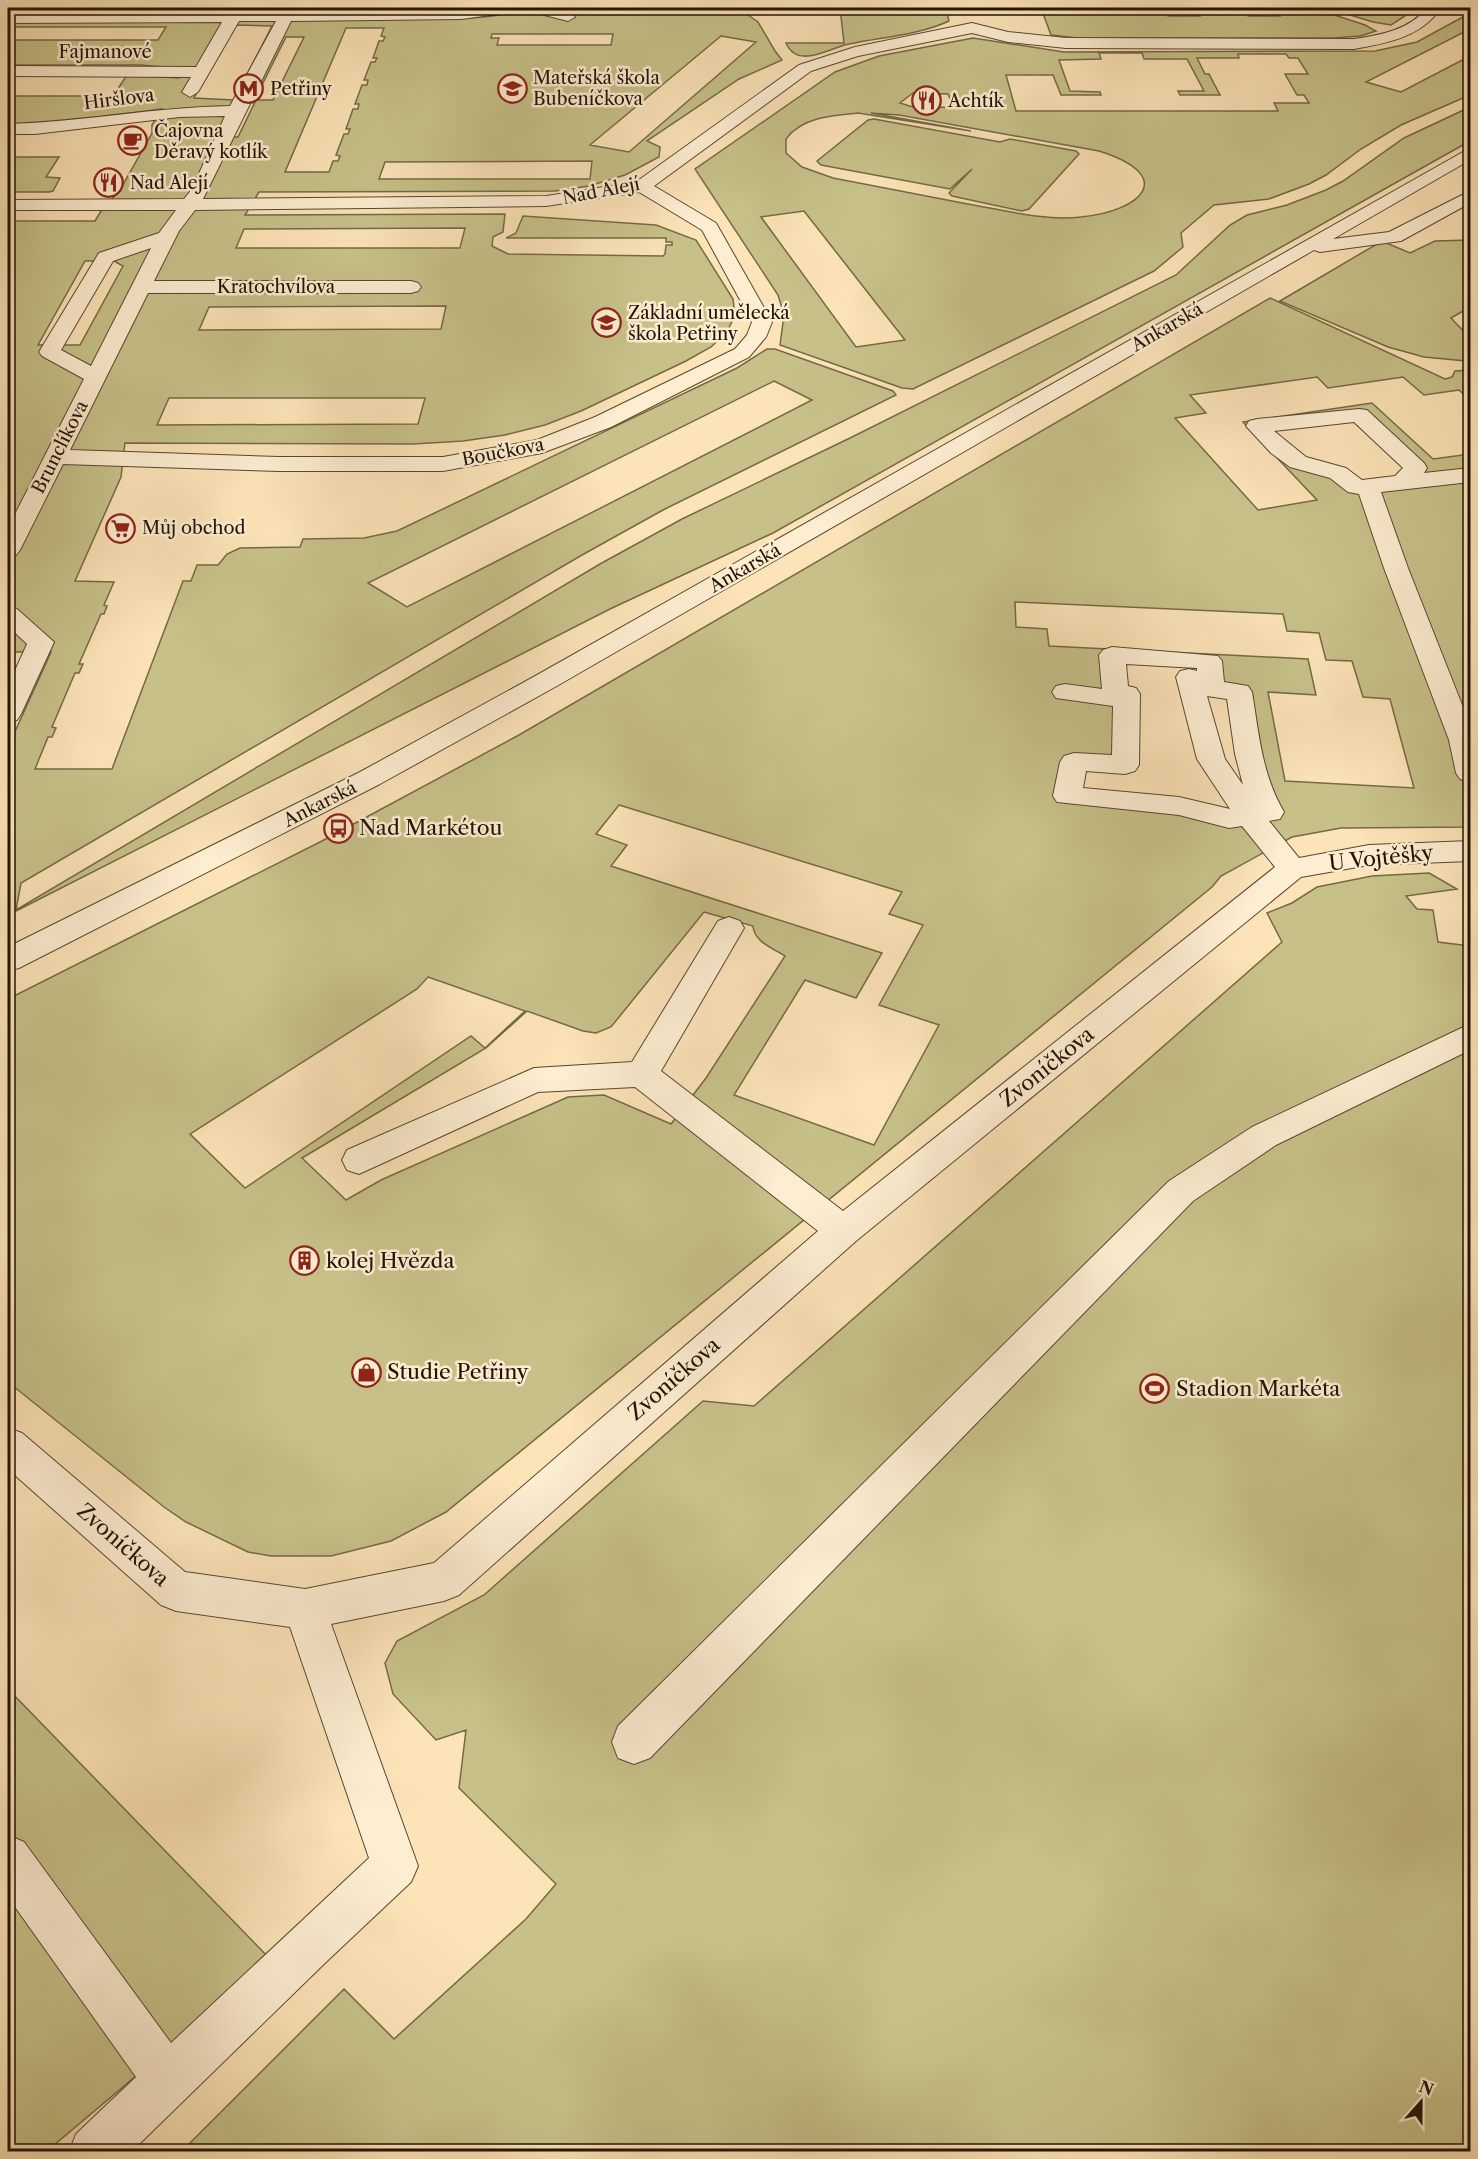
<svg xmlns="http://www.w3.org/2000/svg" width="1478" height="2159" viewBox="0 0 1478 2159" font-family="'Libre Caslon Text',serif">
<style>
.green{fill:#c7c189;stroke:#746a46;stroke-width:1.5;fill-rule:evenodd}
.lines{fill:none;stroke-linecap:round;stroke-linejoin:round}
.minor-casing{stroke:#584731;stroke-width:2}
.minor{fill:#fdedd1;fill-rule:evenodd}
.labels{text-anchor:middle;stroke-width:5;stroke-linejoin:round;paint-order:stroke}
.far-street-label{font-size:18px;fill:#211304;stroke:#fdedd1}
.far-poi-label{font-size:18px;fill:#211304;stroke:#fdedd1;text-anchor:start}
.poi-label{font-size:21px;fill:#211304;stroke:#fdedd1;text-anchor:start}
.street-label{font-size:21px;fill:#211304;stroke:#fdedd1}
</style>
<rect width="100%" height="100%" fill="#fce3b8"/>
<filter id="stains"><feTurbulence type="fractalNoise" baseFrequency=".00333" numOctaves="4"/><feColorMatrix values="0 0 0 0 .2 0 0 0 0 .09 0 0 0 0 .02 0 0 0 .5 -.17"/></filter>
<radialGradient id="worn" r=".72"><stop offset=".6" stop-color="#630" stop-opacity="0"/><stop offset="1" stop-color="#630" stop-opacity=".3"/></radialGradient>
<path class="green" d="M8,8H235L143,14H25L8,17Z
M237,8H331L326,18H471L493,16L527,8H605V11H642V8H738L758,22L775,51L782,60L739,79L647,141L660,147L659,157L625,175L589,186L555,191L259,192L245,215L505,214L503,232L493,237L492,246L508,254L663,256L665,254L666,245H672V242H666V238H506L516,233L523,216L656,225L696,240L733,299L735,315L727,332L711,347L686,361L581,411L545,425L505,435L463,441L413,444L125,443L121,477L75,581L114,582L104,605L107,606L104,614H101L79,664H83L79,673H75L52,727L56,728L52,737H48L35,769H112L183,581H191L197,565H218L227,554L240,548L300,547L303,539L364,538L397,531L737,368L767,349H775L893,391L896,395L663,510L582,555L21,883L16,910L600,564L682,519L850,438L1176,275L1230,225L1247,215L1287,205L1326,190L1343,181L1404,138L1470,107V141L773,533L610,609L16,911L8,914V747L51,652H8V354L14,343H8V221H95L101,211L120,190L152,133V125L162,109L36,125L8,123V96H113L127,75L179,78L185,69L141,65H8V40H158L166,27H8V22L213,21ZM234,25L272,26L234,100L194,98ZM346,28H384L381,36L385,37L383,41H379L373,58H377L375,62H371L364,80H368L367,85H362L355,104H359L358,109H353L346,129H350L348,134H344L336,155L340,156L338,161H333L329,172H285ZM492,34H613L611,45H497L499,38H491ZM721,36L756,42L629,152L590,145ZM286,37H304L273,100H256L238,137H229L247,102L256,97ZM592,161L590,179H379L385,162ZM465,228L460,248H236L244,229ZM85,261H114L123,266L80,345H38ZM446,306L441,329L199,330L209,307ZM774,381L812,400L407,607L368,583ZM169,398H425L418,424L157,425Z
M840,8H892L893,11H929V8H946L949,21C919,35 881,37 849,44C835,47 821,55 808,56C797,57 790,52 786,43H844Z
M1041,8H1057L1058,10H1095L1094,8H1163L1168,16H1200L1199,13H1246L1248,16H1280L1276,8H1313L1365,25L1376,31L1360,36L1334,38H1078L1051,35Z
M1327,8L1345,9L1401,8L1405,16L1391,25L1373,22Z
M1470,13V29L1366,82L1401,92L1470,56V95L1401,125L1361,149L1326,175L1309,184L1269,199L1214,205L1181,233L1183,247L1154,271L913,389L902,388L780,345L784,315L778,295L695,169L835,72L879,56L973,38L1064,52L1375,51L1417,42ZM1099,53H1142L1144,59H1187L1204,91H1178L1180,95H1220L1209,74H1205L1197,58H1239L1238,54H1286L1289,58H1298L1308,74H1285L1297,95H1304L1309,103H1274L1278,111H1016L1006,75H1053L1061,95H1101L1100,92L1070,91L1059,60L1101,59ZM913,93L948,94L951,101V107L916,108L900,103ZM858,113L971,131L871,113L899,115L1099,151C1178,176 1142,211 1081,217C1045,221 1008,211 973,205C926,196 880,187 833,178L802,167L786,153V139C802,117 834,115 858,113ZM804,211L905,340L856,347L761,217Z
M874,119L1000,142L1010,139L1076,151L1079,154L1029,209L1022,211L952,196L949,193L972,169L950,189L821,165L817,161L868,120Z
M8,157H59L46,177L60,178L53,191L49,192H8Z
M1470,240V307L1451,318L1470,338V365L1466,361L1424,357L1388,347L1280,301L1382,241L1410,253L1435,241Z
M1270,298L1445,379L1452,377L1455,371L1470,370V400L1459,390L1424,395L1403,377L1328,388L1317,377L1190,395L1206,413L1175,418L1258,510L1317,500L1243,422L1372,403L1433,459L1470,454V827L1341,828L1292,837L1221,876L1212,887L446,1512L391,1541L331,1556H271L248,1552L186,1522L164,1507L8,1382V999L322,841L519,735ZM1359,415L1415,468L1401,483L1351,481L1278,447L1258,427ZM1015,602L1283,614L1287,631L1319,633L1326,660L1352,661L1363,697L1390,699L1414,788L1285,781L1268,692L1316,695L1308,659L1049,646L1047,629L1016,627ZM1112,655L1209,661L1212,689L1239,692L1270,812L1115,802L1067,795L1074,762L1125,765ZM619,805L902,892L889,914L923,925L879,1005L939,1025L874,1145L734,1095L805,980L856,998L882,953L611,866L627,845L596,834ZM704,912L753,926C754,942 774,949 785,956L706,1078L671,1124L604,1095L568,1097L381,1180L346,1200L302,1158L486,1048L527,1011L583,1031L596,1033L611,1027ZM428,977L525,1011L485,1048L471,1036L245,1188L190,1134L417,989Z
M1429,873L1457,889L1406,896L1417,909L1433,910L1438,942L1470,946V2151L181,2152L344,1989L394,2039L526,1919L556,1884L459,1788L466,1730L436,1740L393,1694L385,1663L397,1641L484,1595L703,1401L754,1406L1282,942L1267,913L1292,903L1317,887L1372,876Z
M8,1689L272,1961L47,2151H8Z"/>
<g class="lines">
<defs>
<path id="minor" d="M283,8H297L295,12L521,8L514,12L461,19L291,21L203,199L546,196L636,182L799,65L855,47L972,23L1008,32L1066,38L1354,39C1381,35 1409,30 1427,8H1441C1421,37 1388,43 1354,49L1066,48L1008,42L972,33L858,56L811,71L654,186L716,223L772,322L766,337L749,357L611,427L542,453L443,471H279L63,464L20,550L16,555L8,557V528L84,379L42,356L39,352L99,253L159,233L176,210H8V200L184,199L192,189L225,116L179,117L35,134H8V124C82,122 156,107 230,106L276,21H239L198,92L190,97L182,92L191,77L8,76V66L196,67L222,22L8,23V15L280,12ZM639,192L702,230L752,322L747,335L735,349L595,417L537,440L443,457H279L70,450L148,293H411L418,291L421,287L418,283L411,281H154L179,231L195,210L546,206ZM151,248L91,366L61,350L113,261Z
M527,8H549L573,14L575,17L568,21L529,11Z
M1470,148V160L1333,239L1389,232L1470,191V203L1401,241L1320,252L1314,250L555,687L380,784L19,968L8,971V947L360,772L537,675Z
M1359,409L1367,410L1424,463L1427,468L1424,473L1470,468V482L1381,492L1408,568L1470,725V782L1460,779L1456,773L1449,740L1384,568L1359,494L1348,492L1330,478L1290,467L1271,453L1246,426L1249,421L1257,419ZM1354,422L1403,468L1395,476L1362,480L1346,468L1306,457L1274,431Z
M8,606L17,609L54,642L21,714L17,720L8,722V686L27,644L8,626Z
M1112,647L1218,656L1222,661L1224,682L1248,686L1252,692C1259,734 1262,775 1284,812L1280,819L1269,821L1299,858L1369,845L1470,841V861L1369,865L1301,877L856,1241L459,1595L444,1601L331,1624L418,1866L411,1882L326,1962L131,2152H69L76,2134L136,2077L8,1897V1835L24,1842L171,2043L369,1858L290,1627L176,1611L161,1605L8,1469V1428L22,1433L185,1572L305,1589L434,1563L818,1231L635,1087L538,1092L359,1174L347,1170L342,1160L347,1150L534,1068L632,1062L718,921L729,917L740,921L744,928L661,1071L843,1211L1275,867L1242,826L1229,828L1179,815L1057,802L1053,796L1060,762L1064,756L1074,753L1112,755L1113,706L1056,698L1052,692L1056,686L1065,684L1102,689L1099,655L1103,650ZM1126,664L1197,668V671L1189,669L1180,671L1176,677L1197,759L1230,809L1179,797L1083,788L1086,771L1125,774L1135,771L1139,765L1140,694L1136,688L1128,686ZM1207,696L1227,699L1235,754L1243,785L1225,759Z
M1470,1024V1050L1276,1145L1193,1201L650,1758L634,1764L618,1758L612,1742L618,1726L1169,1181L1252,1127Z"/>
</defs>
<use href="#minor" class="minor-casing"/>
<use href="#minor" class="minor"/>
</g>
<defs>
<symbol id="school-ring" viewBox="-11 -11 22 22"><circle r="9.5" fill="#fdedd1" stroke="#8f2418" stroke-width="1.5"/><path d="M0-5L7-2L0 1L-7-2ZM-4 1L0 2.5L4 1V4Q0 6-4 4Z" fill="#8f2418"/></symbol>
<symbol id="metro-ring" viewBox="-11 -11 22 22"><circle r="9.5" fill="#fdedd1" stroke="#8f2418" stroke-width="1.5"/><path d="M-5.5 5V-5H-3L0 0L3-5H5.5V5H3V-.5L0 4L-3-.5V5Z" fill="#8f2418"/></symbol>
<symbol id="restaurant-ring" viewBox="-11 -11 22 22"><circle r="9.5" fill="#fdedd1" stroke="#8f2418" stroke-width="1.5"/><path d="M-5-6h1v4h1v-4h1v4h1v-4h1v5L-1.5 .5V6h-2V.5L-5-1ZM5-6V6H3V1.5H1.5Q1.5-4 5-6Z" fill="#8f2418"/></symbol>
<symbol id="cafe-ring" viewBox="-11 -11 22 22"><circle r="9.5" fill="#fdedd1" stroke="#8f2418" stroke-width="1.5"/><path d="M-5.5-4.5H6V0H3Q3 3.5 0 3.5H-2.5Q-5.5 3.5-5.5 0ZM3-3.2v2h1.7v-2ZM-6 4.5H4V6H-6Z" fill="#8f2418"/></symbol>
<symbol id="supermarket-ring" viewBox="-11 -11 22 22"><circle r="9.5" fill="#fdedd1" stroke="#8f2418" stroke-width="1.5"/><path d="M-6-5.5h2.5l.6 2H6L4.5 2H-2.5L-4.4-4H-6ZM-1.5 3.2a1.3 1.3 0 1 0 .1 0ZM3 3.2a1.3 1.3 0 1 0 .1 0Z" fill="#8f2418"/></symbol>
<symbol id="bus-ring" viewBox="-11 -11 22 22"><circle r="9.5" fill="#fdedd1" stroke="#8f2418" stroke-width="1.5"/><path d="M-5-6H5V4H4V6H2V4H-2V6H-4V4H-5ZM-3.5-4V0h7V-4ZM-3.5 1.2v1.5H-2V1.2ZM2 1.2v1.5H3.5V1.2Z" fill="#8f2418"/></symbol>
<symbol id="building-ring" viewBox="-11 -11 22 22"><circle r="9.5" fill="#fdedd1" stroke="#8f2418" stroke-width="1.5"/><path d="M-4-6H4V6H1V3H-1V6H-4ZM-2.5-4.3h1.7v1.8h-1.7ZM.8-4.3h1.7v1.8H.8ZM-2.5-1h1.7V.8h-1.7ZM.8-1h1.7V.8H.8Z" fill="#8f2418"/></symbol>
<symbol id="shop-ring" viewBox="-11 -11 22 22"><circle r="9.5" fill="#fdedd1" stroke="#8f2418" stroke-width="1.5"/><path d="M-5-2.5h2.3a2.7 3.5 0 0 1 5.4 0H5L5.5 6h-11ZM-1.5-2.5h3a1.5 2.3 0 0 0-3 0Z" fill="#8f2418"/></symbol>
<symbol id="stadium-ring" viewBox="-11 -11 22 22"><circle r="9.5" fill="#fdedd1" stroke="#8f2418" stroke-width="1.5"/><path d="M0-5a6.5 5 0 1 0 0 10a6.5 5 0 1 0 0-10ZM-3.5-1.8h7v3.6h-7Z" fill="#8f2418"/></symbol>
</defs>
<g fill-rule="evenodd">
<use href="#school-ring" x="496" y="72" width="33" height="33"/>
<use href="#metro-ring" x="232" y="72" width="33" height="33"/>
<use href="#restaurant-ring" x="910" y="84" width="33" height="33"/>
<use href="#cafe-ring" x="116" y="124" width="33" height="33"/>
<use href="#restaurant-ring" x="92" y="166" width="33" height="33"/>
<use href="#school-ring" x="590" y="306" width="33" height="33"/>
<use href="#supermarket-ring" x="104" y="512" width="33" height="33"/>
<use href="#bus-ring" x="322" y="812" width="33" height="33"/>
<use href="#building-ring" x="288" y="1244" width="33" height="33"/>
<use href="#shop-ring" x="350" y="1356" width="33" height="33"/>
<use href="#stadium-ring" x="1138" y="1372" width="33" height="33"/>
</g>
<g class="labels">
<g class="far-street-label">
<text x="105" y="58">Fajmanové</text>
<text transform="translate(119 99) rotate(-7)" y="6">Hiršlova</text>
<text transform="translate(601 191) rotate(-11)" y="6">Nad Alejí</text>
<text x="276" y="293">Kratochvílova</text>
<text transform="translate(1167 327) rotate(-30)" y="6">Ankarská</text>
<text transform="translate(60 447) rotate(-63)" y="6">Brunclíkova</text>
<text transform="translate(503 452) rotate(-11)" y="6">Boučkova</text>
<text transform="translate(745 568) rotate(-30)" y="6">Ankarská</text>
<text transform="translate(320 804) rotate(-27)" y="6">Ankarská</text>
</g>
<g class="far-poi-label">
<text x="533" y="84">Mateřská škola<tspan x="533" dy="21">Bubeníčkova</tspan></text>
<text x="270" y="95">Petřiny</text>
<text x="948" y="107">Achtík</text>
<text x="154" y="137">Čajovna<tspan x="154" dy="21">Děravý kotlík</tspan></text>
<text x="130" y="189">Nad Alejí</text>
<text x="628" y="319">Základní umělecká<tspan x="628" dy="21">škola Petřiny</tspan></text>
<text x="142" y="534">Můj obchod</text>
</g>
<g class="poi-label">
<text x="359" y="835">Nad Markétou</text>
<text x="326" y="1268">kolej Hvězda</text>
<text x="387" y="1379">Studie Petřiny</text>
<text x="1176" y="1396">Stadion Markéta</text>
</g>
<g class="street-label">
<text transform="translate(1381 858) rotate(-6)" y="7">U Vojtěšky</text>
<text transform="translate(1047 1067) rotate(-39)" y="7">Zvoníčkova</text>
<text transform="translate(674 1379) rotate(-41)" y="7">Zvoníčkova</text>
<text transform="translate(123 1545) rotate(41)" y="7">Zvoníčkova</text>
</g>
</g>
<rect width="1478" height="2159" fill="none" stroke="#fce3b8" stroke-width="30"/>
<rect x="9" y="9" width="1460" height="2141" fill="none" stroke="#211304" stroke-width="3"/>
<rect x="15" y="15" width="1448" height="2129" fill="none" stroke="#211304" stroke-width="1.5"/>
<g transform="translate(1421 2102) rotate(21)" stroke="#fdedd1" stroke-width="4.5" paint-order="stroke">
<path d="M0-4.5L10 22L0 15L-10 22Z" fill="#211304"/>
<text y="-9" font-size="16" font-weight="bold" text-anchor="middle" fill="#211304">N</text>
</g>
<rect width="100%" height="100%" filter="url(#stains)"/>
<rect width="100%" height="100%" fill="url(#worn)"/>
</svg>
